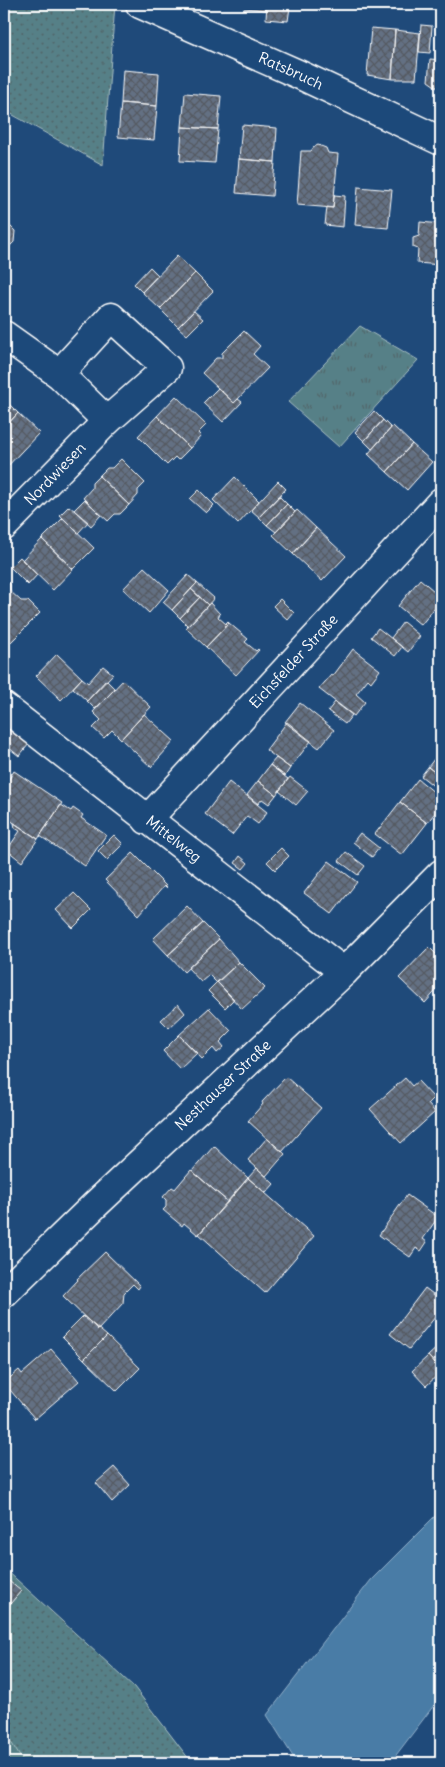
<svg xmlns="http://www.w3.org/2000/svg" width="445" height="1767" viewBox="0 0 445 1767" font-family="Delius,sans-serif">
<style>
.grass{fill:url(#grass-dots);stroke:#aac0c3}
.park{fill:url(#park-tufts);stroke:#aac0c3}
.water{fill:#497ca6;stroke:#92b0ca}
.building{fill:url(#building-cross-hatch);stroke:#fff}
.lines{fill:none;stroke-linecap:round;stroke-linejoin:round}
.minor-casing{stroke:#fff;stroke-width:31}
.minor{stroke:#1f4a7a;stroke-width:28}
.labels{text-anchor:middle;stroke-width:4.5;stroke-linejoin:round;paint-order:stroke}
.street-label{font-size:15px;fill:#fff;stroke:#1f4a7a}
</style>
<defs>
<pattern id="grass-dots" width="8" height="8" patternUnits="userSpaceOnUse" patternTransform="scale(1.25)"><rect width="8" height="8" fill="#568087"/><path d="M2 2h.1M6 6h.1" fill="none" stroke="#51666a" stroke-width="1.8" stroke-linecap="round"/></pattern>
<pattern id="park-tufts" width="24" height="20" patternUnits="userSpaceOnUse" patternTransform="scale(1.25)"><rect width="24" height="20" fill="#568087"/><path d="M3 7l-1-3M5 7V3M7 7l1-3M15 17l-1-3M17 17v-4M19 17l1-3" fill="none" stroke="#51666a"/></pattern>
<pattern id="building-cross-hatch" width="8" height="8" patternUnits="userSpaceOnUse" patternTransform="scale(1.25)"><rect width="8" height="8" fill="#637083"/><path d="M0 0l8 8M0 8l8-8" fill="none" stroke="#555a62"/></pattern>
</defs>
<rect width="100%" height="100%" fill="#1f4a7a"/>
<filter id="ink" filterUnits="userSpaceOnUse"><feTurbulence type="fractalNoise" baseFrequency=".02" numOctaves="2"/><feDisplacementMap in="SourceGraphic" scale="10" xChannelSelector="R" yChannelSelector="G"/><feConvolveMatrix kernelMatrix="1 2 1 2 8 2 1 2 1" color-interpolation-filters="sRGB"/></filter>
<g filter="url(#ink)">
<path class="grass" d="M4,4H115L103,165L4,110Z
M4,1568L134,1687L192,1763H4Z"/>
<path class="park" d="M360,326L418,360L339,447L288,402Z
M4,1731L24,1763H4Z"/>
<path class="water" d="M441,1510V1696L390,1763H297L267,1715L371,1580Z"/>
<path class="building" d="M244,4H267L266,10L244,8Z
M267,4H292V7H290L288,21L266,19Z
M421,25L432,26L430,53L419,52Z
M371,28L395,30L392,79L367,75Z
M395,30L420,33L416,79H392Z
M430,59L441,60L438,88L428,81Z
M441,60V106H437Z
M123,70L159,73L157,106L121,103Z
M185,93L221,96L218,129L182,127Z
M121,103L157,106L154,140L118,137Z
M242,125L277,128L275,162L239,159Z
M182,127L218,129L215,163L180,161Z
M318,145L326,148L328,153L338,154L333,208L297,205L301,151H311L314,147Z
M239,159L275,162L272,196L236,193Z
M358,187L392,190L388,228L355,225Z
M334,195L345,196L343,227L325,225L327,207L333,208Z
M4,220L15,231L14,242L4,252Z
M420,222L441,224V265L417,263L418,249L413,247V238L419,236Z
M177,256L195,273L160,309L142,292Z
M150,267L158,275L142,292L134,284Z
M195,273L213,291L178,327L160,309Z
M194,311L203,319L187,335L178,327Z
M244,331L260,346L253,354L268,368L234,403L202,373L216,358H222V353Z
M218,388L234,403L238,399L242,402L223,422L203,403Z
M176,396L206,425L198,433L201,436L190,448L157,416Z
M4,399L18,413L4,428Z
M374,411L383,420L364,441L355,432Z
M18,413L39,433L4,470V428Z
M157,416L190,448L178,460L175,457L167,465L138,436Z
M383,420L391,428L372,449L364,441Z
M393,426L412,444L387,472L368,454Z
M412,444L432,462L407,490L387,472Z
M121,459L145,483L138,490V495L129,505L99,476L107,468H112Z
M99,476L129,505L120,514H115L108,521L83,498L92,488V483Z
M235,477L259,501L238,524L213,500Z
M278,481L286,489L259,517L251,510Z
M199,490L214,505L206,513L190,499Z
M279,496L287,504L267,525L259,517Z
M85,499L101,515L91,526L74,510Z
M287,504L295,512L276,532L267,525Z
M69,506L88,522L78,533L60,515Z
M297,510L316,528L293,554L273,535Z
M63,518L94,548L73,569L42,539Z
M316,528L346,556L322,581L293,554Z
M42,539L73,569L53,590L22,560Z
M20,557L37,575L28,585L10,567Z
M144,567L169,590L149,613L123,589Z
M188,575L197,583L172,610L163,602Z
M4,578L10,584V591L21,601H28L40,613L5,648L4,647Z
M420,579L441,597V600L421,625L398,606Z
M197,583L214,598L208,605L191,589Z
M191,589L200,597L180,618L172,610Z
M200,597L208,605L188,626L180,618Z
M280,599L294,613L288,620L273,606Z
M210,603L220,614L218,617L226,624L228,622L229,623L206,647L186,628Z
M403,622L420,636L408,652L391,638Z
M229,623L248,639L245,642L256,651L258,649L259,650L236,675L206,647Z
M378,628L402,647L395,656L371,637Z
M353,649L380,670L371,682L368,679L356,694L365,702L354,716L319,689L331,675L333,676Z
M57,654L82,678L61,700L36,676Z
M103,666L113,674L87,701L73,688L82,678L88,683Z
M106,680L115,689L95,709L87,701Z
M123,680L151,707L121,739L112,730L104,738L93,728L101,720L93,712Z
M335,702L352,715L345,724L328,711Z
M300,703L334,730L319,748L285,722Z
M144,714L174,741L151,767L121,739Z
M287,722L311,741L290,768L266,750Z
M4,723L29,744L19,756L4,744Z
M441,750V777L428,767Z
M276,758L290,768L285,776L270,765Z
M270,765L288,779L276,795L258,781Z
M428,767L441,777L440,791L421,776Z
M14,771L62,803L38,839L4,816V787Z
M290,777L308,791L296,805L279,791Z
M418,779L441,798V805L427,823L400,802Z
M258,781L276,795L269,804L262,799L258,804L247,795Z
M229,782L267,812L258,824L247,816L232,835L205,814Z
M400,802L427,823L402,855L375,834Z
M61,805L71,811L73,808L83,815L81,818L106,835L85,866L40,836Z
M14,823L38,839L22,862L7,850L20,831L15,828Z
M360,833L379,848L372,857L353,842Z
M114,835L123,844L107,860L98,851Z
M281,848L289,856L275,870L267,862Z
M346,852L365,866L358,875L339,861Z
M133,853L167,887L166,888L164,886L139,915L105,880Z
M240,856L248,863L243,869L235,863Z
M329,861L357,882L332,914L304,893Z
M74,893L91,910L73,928L56,910Z
M187,906L203,923L168,955L153,939Z
M203,923L219,939L184,972L168,955Z
M219,939L239,962L217,983L209,975L201,982L188,968Z
M429,947L441,959V985L425,1003L399,978Z
M239,962L265,988L242,1009L217,982Z
M217,982L234,999L225,1008L208,991Z
M178,1004L185,1013L169,1028L161,1020Z
M209,1008L231,1031L220,1042L224,1047L217,1053L213,1048L202,1059L179,1035Z
M179,1035L197,1053L180,1069L163,1051Z
M286,1077L321,1108L282,1152L248,1121L263,1104L262,1102Z
M405,1078L412,1086L418,1081L434,1098L428,1104L435,1112L401,1143L370,1109Z
M267,1138L285,1154L266,1176L248,1160Z
M214,1146L248,1178L228,1202L192,1171Z
M257,1168L274,1184L266,1193L248,1178Z
M191,1170L228,1202L198,1235L184,1223L182,1226L163,1210L166,1207V1200L163,1197L172,1187L175,1189Z
M248,1178L314,1236L265,1293L199,1234Z
M407,1195L438,1217L423,1239L427,1242L421,1251L416,1248L410,1257L379,1235Z
M105,1252L140,1286L138,1289L133,1284L124,1293L123,1303L98,1330L63,1296L78,1280L77,1279Z
M425,1288L441,1300V1310L409,1349L390,1334Z
M83,1316L107,1336L84,1359L62,1337Z
M107,1336L140,1368L117,1391L84,1359Z
M441,1344V1370L428,1356Z
M51,1349L79,1381L35,1419L4,1383L19,1370L22,1374Z
M428,1356L441,1370V1372L426,1386L412,1371Z
M114,1467L130,1485L112,1502L96,1483Z
M4,1577L21,1591L5,1610L4,1609Z"/>
<g class="lines">
<defs>
<g id="minor">
<path id="s1" d="M140,4L298,74L441,141"/>
<path d="M4,335L59,374L107,421L4,526"/>
<path d="M59,374L111,317L167,368L107,421"/>
<path id="s2" d="M4,707L344,972"/>
<path id="s3" d="M147,820L441,502"/>
<path id="s4" d="M4,1293L96,1204L344,972L441,874"/>
</g>
</defs>
<use href="#minor" class="minor-casing"/>
<use href="#minor" class="minor"/>
</g>
</g>
<g class="labels">
<g class="street-label">
<text dy="5" stroke="none"><textPath href="#s1" startOffset="165">Ratsbruch</textPath></text>
<text transform="translate(55 474) rotate(-46)" y="5">Nordwiesen</text>
<text dy="5" stroke="none"><textPath href="#s3" startOffset="216">Eichsfelder Straße</textPath></text>
<text dy="5" stroke="none"><textPath href="#s2" startOffset="215">Mittelweg</textPath></text>
<text dy="5" stroke="none"><textPath href="#s4" startOffset="302">Nesthauser Straße</textPath></text>
</g>
</g>
<rect width="445" height="1767" fill="none" stroke="#1f4a7a" stroke-width="20"/>
<rect x="10" y="10" width="425" height="1747" fill="none" stroke="#fff" stroke-width="2" filter="url(#ink)"/>
</svg>
